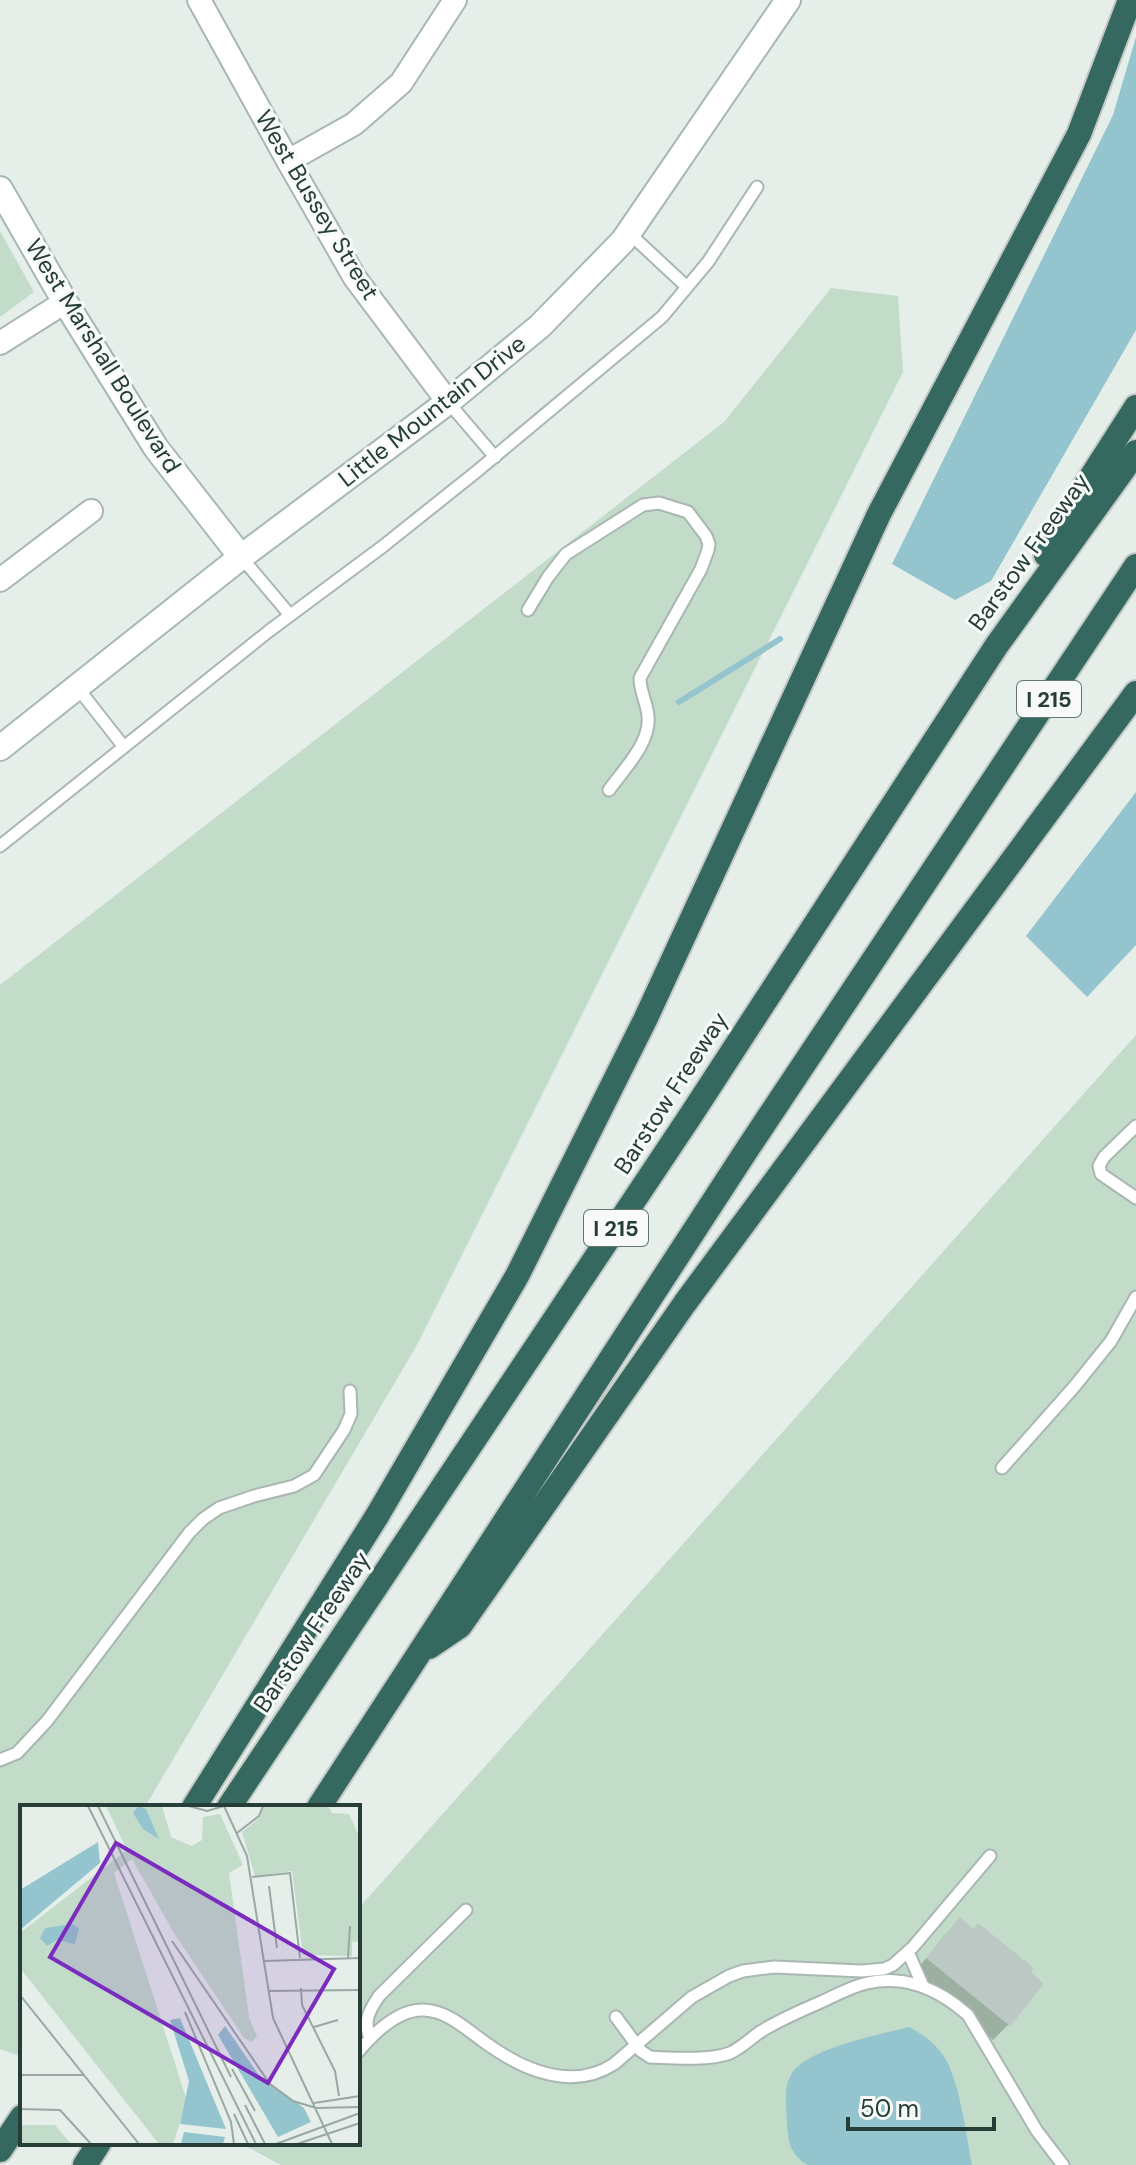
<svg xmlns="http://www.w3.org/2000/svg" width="1136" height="2165" viewBox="0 0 1136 2165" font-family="'DM Sans',sans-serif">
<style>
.green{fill:#c2dcc9}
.water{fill:#94c4cd}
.shadow{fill:#0003}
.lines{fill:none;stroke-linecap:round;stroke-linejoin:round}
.stream{stroke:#94c4cd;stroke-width:6}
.building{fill:#bcc8c3}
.lane-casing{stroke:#a9b6b1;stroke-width:15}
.street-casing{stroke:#a9b6b1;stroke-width:26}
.secondary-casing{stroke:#a6b8b2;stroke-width:28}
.highway-casing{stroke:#c3c9c7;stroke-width:28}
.lane{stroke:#fff;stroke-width:11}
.street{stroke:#fff;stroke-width:22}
.secondary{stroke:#fff;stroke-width:24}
.highway{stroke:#35685e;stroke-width:24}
.labels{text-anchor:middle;stroke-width:6;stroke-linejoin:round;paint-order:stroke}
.shield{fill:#f7faf9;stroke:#657672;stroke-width:2}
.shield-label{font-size:22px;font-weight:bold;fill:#273e38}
.street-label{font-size:24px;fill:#273e38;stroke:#f7faf9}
.inset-road{fill:none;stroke:#9aa8a3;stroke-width:2}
.view{fill:#7b2cbf;fill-opacity:0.15;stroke:#7b2cbf;stroke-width:4}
.inset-edge{fill:none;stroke:#273e38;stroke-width:4}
</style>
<rect width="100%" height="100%" fill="#e6eeea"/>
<path class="green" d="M0,231L34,292L0,317Z
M831,288L898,296L903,372L417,1345L145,1807H22V2057L0,2049V985L724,422Z
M1136,1035V2165H281L240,2143H358V1909Z"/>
<path class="water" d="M1136,37V330L991,581L955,600L892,564L1113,115Z
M1136,792V945L1087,997L1026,936Z
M909,2027C920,2033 931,2040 939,2050C959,2071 966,2135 972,2165H808C791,2156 788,2142 787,2124C787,2107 782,2085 794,2070C815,2047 878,2035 909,2027Z"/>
<path class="shadow" d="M960,1920L1041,1984L1008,2025L993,2040L913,1974L945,1935Z"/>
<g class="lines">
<path class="stream" d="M679,702L780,639"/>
</g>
<path class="building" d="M960,1917L973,1929L978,1923L1034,1968L1031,1972L1044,1984L1010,2026L926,1958Z"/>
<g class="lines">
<defs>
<path id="lane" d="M629,233L687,287
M448,402L495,457
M241,557L290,615
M528,610L548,577L566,554L643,505L659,503L688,512L706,536L709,544L708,550L701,569L640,678C640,692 647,703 648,716C651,743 623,770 609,790
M77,687L124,747
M0,846L269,631L382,547L476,472L662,317L708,262L757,187
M1136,1126L1104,1157L1099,1166L1101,1174L1136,1198
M1002,1468L1074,1387L1111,1341L1136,1297
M0,1760L17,1753L47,1721L189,1533L203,1519L219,1508L254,1496L294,1486L314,1475L344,1430L351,1414L350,1391
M908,1952L923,1986
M616,2017L641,2051L650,2057C672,2058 709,2061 730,2053C741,2048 750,2039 760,2032C779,2020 800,2011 821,2002C836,1995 850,1987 867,1983C905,1974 940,1990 968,2015L1037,2131L1063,2165
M370,2038C363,2021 369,2011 379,1996L466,1910
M358,2052C373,2034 398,2009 424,2010C447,2011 465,2028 483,2041C521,2069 571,2092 614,2064L692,1997L729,1976L743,1971L774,1967L862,1971L884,1969L893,1965L913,1947L990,1856"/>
<path id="street" d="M199,0L288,161L355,278L448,402
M288,161L354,124L401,83L455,0
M0,343L65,302
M0,580L91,511"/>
<path id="secondary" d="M0,189L65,302L156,448L241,557
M0,748L241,557L448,402L540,326L623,241L788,0"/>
<path id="highway" d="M1046,555L1075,502L1136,407
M429,1647L460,1626L685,1303L1136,693
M194,1807L377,1516L517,1276L645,1020L879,514L1079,134L1130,0
M229,1807L691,1115L997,645L1136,452
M319,1807L748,1148L1136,566
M0,2150L22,2117
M85,2165L99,2143"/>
</defs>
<use href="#lane" class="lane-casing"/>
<use href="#street" class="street-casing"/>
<use href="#secondary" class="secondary-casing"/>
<use href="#highway" class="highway-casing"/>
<use href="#lane" class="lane"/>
<use href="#street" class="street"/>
<use href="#secondary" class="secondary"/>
<use href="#highway" class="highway"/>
</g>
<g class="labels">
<g class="shield">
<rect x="1017" y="681" width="64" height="36" rx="6"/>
<rect x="584" y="1210" width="64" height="36" rx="6"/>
</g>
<g class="shield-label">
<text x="1049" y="707">I 215</text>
<text x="616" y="1236">I 215</text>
</g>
<g class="street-label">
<text transform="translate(317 205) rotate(59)" y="8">West Bussey Street</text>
<text transform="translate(103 356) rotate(58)" y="8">West Marshall Boulevard</text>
<text transform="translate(432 411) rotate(-38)" y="8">Little Mountain Drive</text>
<text transform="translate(1029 552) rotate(-54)" y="8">Barstow Freeway</text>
<text transform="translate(671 1093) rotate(-57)" y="8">Barstow Freeway</text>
<text transform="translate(312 1632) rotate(-56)" y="8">Barstow Freeway</text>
</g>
</g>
<g transform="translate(20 1805)">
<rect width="340" height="340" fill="#e6eeea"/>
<path d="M86,1H142L151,32L172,41L182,35L183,12L200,9L223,60L209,68L229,212L237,231L232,237L224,233L154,128L112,54L94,68L167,296L153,339H139L0,163V128L107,45ZM244,1H308L312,8L329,9L340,33V136L332,137V151L283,150L272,66L235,71L222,27L238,14ZM0,320H35L51,339H0Z" fill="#c2dcc9"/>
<path d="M118,1L126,4L139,34L123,24L113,8ZM78,37L80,58L0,125V85ZM52,119L59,123L55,139L37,135L27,141L20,133L25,123ZM160,213L206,324L160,319L169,276L150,215ZM205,221L238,269L284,303L291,317L258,332L198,230ZM164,327L205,332L203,339H161Z" fill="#94c4cd"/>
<path class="inset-road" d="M68,1L236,339M78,1L211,272M169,1L187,6L204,1M204,1L227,51L253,213L312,339M217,28L239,11L243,1M232,72L270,68L280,153M249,81L257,143M152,136L250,279L273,296L296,303L340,302M328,153L330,121M244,156L340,153M281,183L282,200L315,266L319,291M248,186L340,185M0,190L119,339M165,207L211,317L214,339M294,222L318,215M212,264L235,306M0,270H64M294,298L340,291M225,300L245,339M0,304L40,305L71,339M214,309L228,339M256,339L340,308M277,339L340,318"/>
<path class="view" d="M96,38L314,164L248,278L30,152Z"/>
<rect width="340" height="340" class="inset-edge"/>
</g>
<path d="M848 2117v12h146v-12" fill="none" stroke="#273e38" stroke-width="4"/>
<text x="860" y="2117" font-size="24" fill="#273e38" stroke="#f7faf9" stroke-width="6" paint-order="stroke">50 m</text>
</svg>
